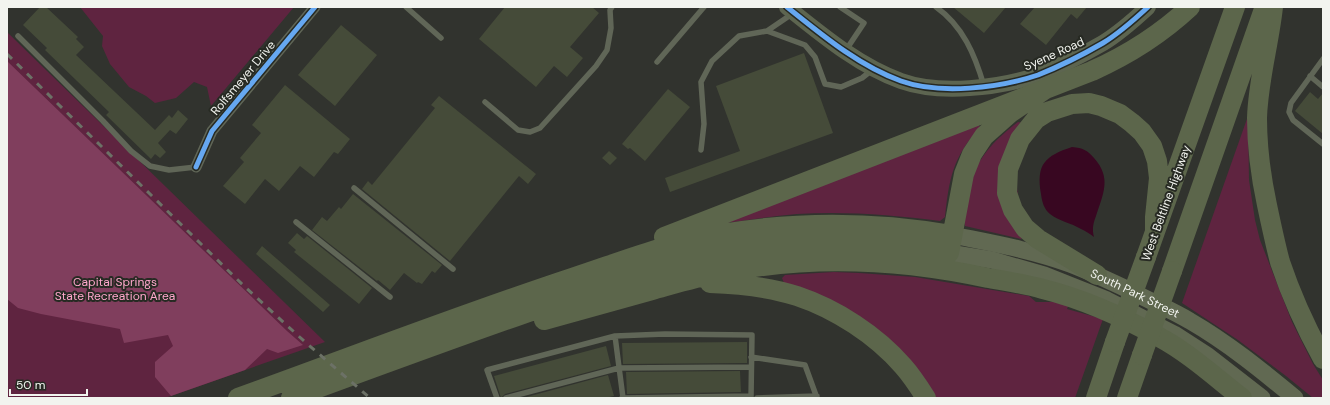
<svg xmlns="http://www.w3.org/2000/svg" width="1330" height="405" viewBox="0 0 1330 405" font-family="'DM Sans',sans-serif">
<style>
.green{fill:#5f2440}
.forest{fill:#803e5d}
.water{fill:#380721}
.building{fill:#454b39}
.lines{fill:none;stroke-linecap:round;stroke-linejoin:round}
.lane{stroke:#606657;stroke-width:5.5}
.street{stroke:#606657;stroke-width:11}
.secondary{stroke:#5d6550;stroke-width:16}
.primary{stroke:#616952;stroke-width:17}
.highway{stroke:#5c664b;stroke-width:20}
.rail{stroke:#6c7166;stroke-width:3;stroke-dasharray:7 7;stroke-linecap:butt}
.highway-bridge{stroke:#5c664b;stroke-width:20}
.cycleway-casing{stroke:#272a23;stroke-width:8}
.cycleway{stroke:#66a8f1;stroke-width:5}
.labels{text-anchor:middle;stroke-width:4;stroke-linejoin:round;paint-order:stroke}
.street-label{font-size:12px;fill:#f2f4ef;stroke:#272a23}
.park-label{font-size:12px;fill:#ffa7cc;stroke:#272a23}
</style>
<rect width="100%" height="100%" fill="#31332e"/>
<path class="green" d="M80,7H294L211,106L207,87L194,82L176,98L155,103L146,96L129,87L110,64L102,46L103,36Z
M7,32L325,342L165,398H7Z
M1248,116L1249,180L1255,220L1260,240L1292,322L1313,364L1323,380V398H1313L1286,376L1238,340L1182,303Z
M978,122L980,128C953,156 949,179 945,217L940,221C893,215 845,211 797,214C773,216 749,220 725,223Z
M1018,122L1024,123L1011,139L1023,237L1021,239L965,226C963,218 965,210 966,202C971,165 989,144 1018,122Z
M834,272L859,273L915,277L1029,296L1036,302H1063L1069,304L1067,309L1103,319L1075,398H935L930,389L784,283L782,278L785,275Z"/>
<path class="forest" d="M7,61L287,331L303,345L278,353L267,349L245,370L171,396L155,377V362L173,346L168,335L124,343L120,329L41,314L18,308L7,299Z"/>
<path class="water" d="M1072,147C1083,148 1087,150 1094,158C1112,178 1103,194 1096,216C1093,224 1092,229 1094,237C1090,234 1086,231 1081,229C1071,223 1059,221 1050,214C1044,209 1042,202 1041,194C1036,164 1045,156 1072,147Z"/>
<path class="building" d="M40,7H46L78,37L76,39L84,47L76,55L155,130L169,115L172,118L178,110L188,119L176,134L170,130L158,143L166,152L160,158L155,154L151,159L106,115L109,112L45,50L47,48L23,25Z
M505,7H592L599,13L570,47L583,58L567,77L554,66L536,87L479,39Z
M953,7H1006L984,33Z
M1035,7H1087L1077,19L1071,14L1046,45L1020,24Z
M341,25L377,55L335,106L298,75Z
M804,53L833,133L670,192L665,178L740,151L716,86Z
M285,85L350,139L338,154L334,152L314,177L300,166L279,191L265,179L245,204L223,186L244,162L240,158L261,133L252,125Z
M668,89L690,107L645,161L630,148L628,149L622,144Z
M1310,92L1318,99L1323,93V134L1295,111Z
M439,96L536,174L528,184L519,176L450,261L362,189L368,181L372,185L435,108L431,105Z
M609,151L617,158L610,165L602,158Z
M353,194L442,265L435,273L432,271L422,284L418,282L417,283L404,273L390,290L378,280L377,281L312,230L322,217L327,221L339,207L341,209Z
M297,233L304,239L307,236L372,288L359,304L294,252L296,250L288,243Z
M262,246L330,305L323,312L256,254Z
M747,342V363L623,364L622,343Z
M606,346L611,366L505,394L501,398L494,376Z
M740,371L741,392L627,394L626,372Z
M608,375L614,396L605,398H523Z"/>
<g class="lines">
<path class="lane" d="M406,7L441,38
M840,7L864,23L846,50
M936,7C963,26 975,55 984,86
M767,31L805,45L815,57L825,84L841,87L862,78L872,70
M18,36L103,121L131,151L150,166L169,170L196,167
M1323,59L1291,103L1289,112L1293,120L1323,144
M657,62L704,7
M1310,76L1323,87
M485,102L518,130L530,132L540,128L596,66L607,50L611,28L610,10L612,7
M701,150L704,124L701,82L712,61L739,36L767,31L792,14
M354,188L453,269
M296,222L390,297
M751,357L805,365L817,398
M497,398L487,370L615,336
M506,398L619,368L751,367
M622,398L751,396
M623,398L615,336L665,334L752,335L751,398
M757,398L817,396"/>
<path class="street" d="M196,167L212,131L315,7"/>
<path class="secondary" d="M787,7C822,35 859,66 901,81C940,95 999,88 1038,75C1058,67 1084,54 1103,43C1118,34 1135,19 1148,7"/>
<g class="primary">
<path id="s1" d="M952,235C991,243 1032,250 1070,264C1091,272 1112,282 1133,292C1152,302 1172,310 1190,321C1228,343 1261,370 1295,398"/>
<path d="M949,253L992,260L1044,275L1107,300L1174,334L1208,356L1262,398"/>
</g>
<path class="highway" d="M1273,7C1269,44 1258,81 1257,118C1257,148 1261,177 1267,205C1271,224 1275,243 1280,262C1291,295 1306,328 1323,359
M664,237L1092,71C1128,55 1161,34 1190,7
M1146,257L1235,7
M1172,271L1264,9
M1097,275L1038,239L1025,228L1013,210L1007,193L1008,169L1020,139L1036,119L1047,112L1072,104L1089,103L1101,106L1120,114L1132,123L1142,132L1152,146L1157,161L1159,178L1155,217V230
M710,283C739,284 769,287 797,296C836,309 876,335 903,366C912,376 919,387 926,398
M544,320C580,310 616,300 652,290C674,284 697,277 720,273C808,255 900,259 988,278C1006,281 1025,284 1043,289C1083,299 1123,317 1159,337C1189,353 1215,377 1242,398
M238,398C349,358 460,315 572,278C621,262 670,242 722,234C798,221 876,222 952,235
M291,398C367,370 443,342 520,315C569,298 617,280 666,266C716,252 774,245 826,242C867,240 908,247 949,253L964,174L972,154L984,136L1010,113L1050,86
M1096,398L1115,342
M1127,398L1142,355"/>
<path class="rail" d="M7,54L245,287L304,341L370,398"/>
<path class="highway-bridge" d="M1115,342L1146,257
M1142,355L1172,271"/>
<defs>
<path id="cycleway" d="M787,7C822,35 859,66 901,81C940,95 999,88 1038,75C1058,67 1084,54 1103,43C1118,34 1135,19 1148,7
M196,167L212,131L315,7"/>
</defs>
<use href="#cycleway" class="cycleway-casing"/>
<use href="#cycleway" class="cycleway"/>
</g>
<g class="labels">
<g class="street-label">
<text transform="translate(1054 54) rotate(-24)" y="4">Syene Road</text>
<text transform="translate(243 78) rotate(-50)" y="4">Rolfsmeyer Drive</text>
<text transform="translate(1166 203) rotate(-70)" y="4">West Beltline Highway</text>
<text dy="4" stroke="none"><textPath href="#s1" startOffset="193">South Park Street</textPath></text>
</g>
<g class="park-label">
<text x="115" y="286">Capital Springs<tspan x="115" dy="14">State Recreation Area</tspan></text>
</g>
</g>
<rect width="1330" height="405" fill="none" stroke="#f2f4ef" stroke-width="16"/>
<path d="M10 389v6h77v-6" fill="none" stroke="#f2f4ef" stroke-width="2"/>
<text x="16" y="389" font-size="12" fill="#f2f4ef" stroke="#272a23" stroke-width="3" paint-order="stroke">50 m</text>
</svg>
